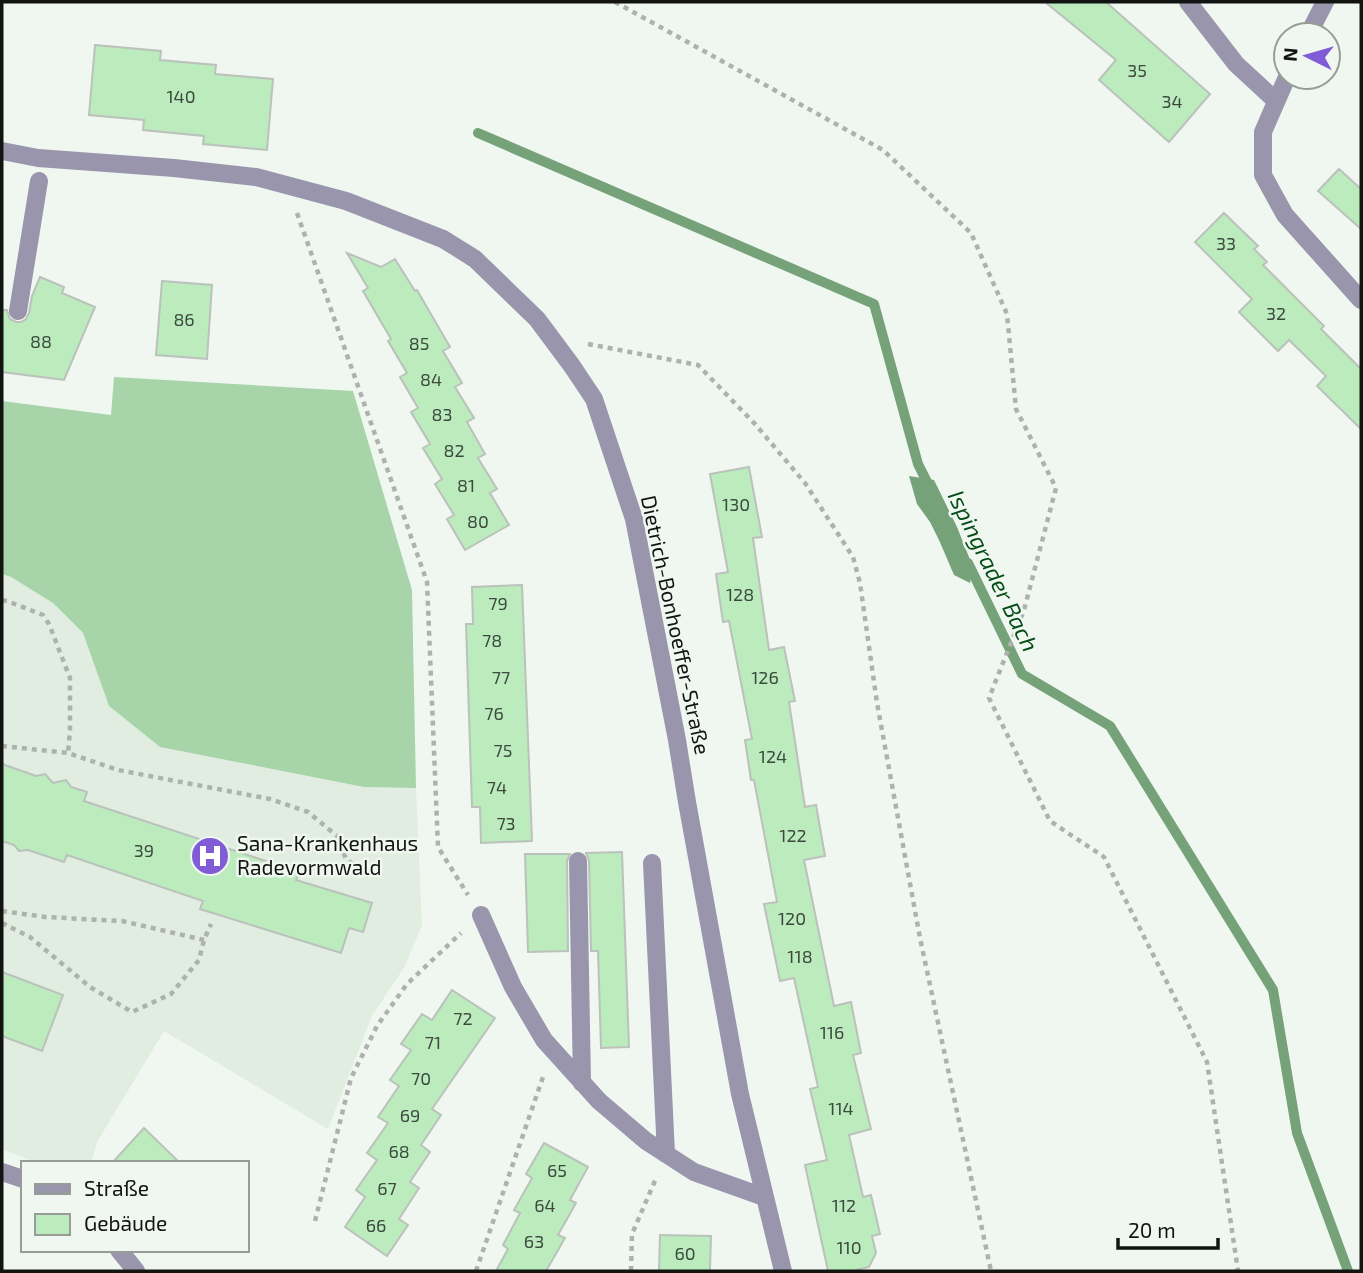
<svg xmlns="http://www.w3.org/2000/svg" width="1363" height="1273" viewBox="0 0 1363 1273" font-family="'Exo 2',sans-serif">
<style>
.built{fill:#e0ede0}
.forest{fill:#a7d5a9}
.water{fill:#76a279}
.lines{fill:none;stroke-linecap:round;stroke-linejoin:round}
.stream{stroke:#76a279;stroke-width:10}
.building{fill:#bcebbe;stroke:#bac2bb;stroke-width:2}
.path{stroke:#adb2ad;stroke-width:4.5;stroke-dasharray:5 5;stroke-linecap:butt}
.minor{stroke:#9995ac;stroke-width:18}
.labels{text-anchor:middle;stroke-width:5;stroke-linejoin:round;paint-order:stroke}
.number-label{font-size:18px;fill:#3c4a3d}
.street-label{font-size:21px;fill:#121412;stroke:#f0f7f0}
.poi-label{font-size:21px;fill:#121412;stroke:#f0f7f0;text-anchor:start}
.water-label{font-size:23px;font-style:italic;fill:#054d17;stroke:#f0f7f0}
</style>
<rect width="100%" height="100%" fill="#f0f7f0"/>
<path class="built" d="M2,574L11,577L53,603L83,633L109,706L160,747L364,787L416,788L422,925L405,966L372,1016L328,1129L164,1031L97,1142L91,1163H37L2,1149Z"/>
<path class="forest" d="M114,377L353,391L412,590L416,788L364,787L160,747L109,706L83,633L53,603L11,577L2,574V401L111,415Z"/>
<path class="water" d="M909,476L934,480L957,527L973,567L970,583L954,575L939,540L930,522L917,504Z"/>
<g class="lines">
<path class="stream" d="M478,133L874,304L918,464L931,490
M968,563L1022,674L1110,726L1273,990L1297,1133L1348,1271"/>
</g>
<path class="building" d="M1045,2H1106L1210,94L1169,142L1099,80L1116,60Z
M95,45L161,51L160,60L216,65L215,74L273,79L267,150L203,144L204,136L143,130L144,120L89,115Z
M1339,169L1361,189V229L1318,191Z
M1224,213L1258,246L1254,249L1267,262L1263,265L1324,326L1321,329L1361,369V429L1317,386L1326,376L1289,340L1278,351L1239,312L1252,299L1195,242Z
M347,253L381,267L395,259L415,291L417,290L450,347L443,351L462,383L455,387L474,418L467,422L485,454L478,458L497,489L490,493L509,525L465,550L447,519L454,515L435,484L442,479L423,448L430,444L411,412L418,408L400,377L407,373L388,341L391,339L363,291L368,288Z
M40,277L64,287L62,293L95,307L64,380L2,372V310H7L10,319L16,322H21L26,319L29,313L32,296Z
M162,281L212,285L207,359L156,355Z
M749,467L762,537L753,538L769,650L784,647L795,701L789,702L805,807L816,805L825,856L804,860L834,1006L851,1002L861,1053L853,1055L871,1129L849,1135L863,1197L871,1195L880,1234L872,1236L876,1253L869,1267L852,1271H828L805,1165L827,1160L810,1089L818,1087L794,978L780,981L764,904L777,902L754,780H751L745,740L752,739L729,621L723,622L716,574L728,572L710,474Z
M522,585L532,841L481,843L480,807H472L466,624H473L472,587Z
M2,764L36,776L45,774L53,783L66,780L71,787L87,792L84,801L299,872L296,880L372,903L363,932L349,928L341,953L200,909L203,901L67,855L64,862L28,850L19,851L14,845L2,841Z
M622,852L629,1047L601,1048L598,951H591L589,861L586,853Z
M525,854H570L567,861L568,951L528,952Z
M2,972L63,995L42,1051L2,1036Z
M452,990L495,1018L432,1109L441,1115L421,1145L430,1152L410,1182L419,1188L399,1219L408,1225L387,1256L345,1227L365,1197L356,1190L377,1160L367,1153L388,1123L378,1117L399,1086L390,1080L411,1050L401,1044L422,1014L432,1020Z
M144,1128L180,1163H112Z
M544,1143L588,1167L570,1200L576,1203L558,1235L565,1238L546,1271H496L508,1249L503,1245L520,1213L514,1210L532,1178L526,1174Z
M660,1235L711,1236L710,1271H659Z"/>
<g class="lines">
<path class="path" d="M615,2L883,150L971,233L1007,314L1016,409L1056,488L1024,610L989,698L1050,821L1104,857L1207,1062L1238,1271
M297,213L427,582L438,847L468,895
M588,344L698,365L755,424L805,483L853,557L860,583L877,703L920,938L991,1271
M2,600L7,601L43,615L49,624L70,678V730L68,753
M2,746L68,753L118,770L270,799L308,812L337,836L346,859L371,878
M2,911L45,917L122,921L204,940
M2,923L30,937L90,987L132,1012L171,994L199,960L204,940L211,924
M315,1221L351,1078L377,1026L407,984L461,933
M476,1271L543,1077
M631,1271L632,1234L657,1176"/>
<path class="minor" d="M1188,2L1236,64L1276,101
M1308,35L1325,2
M1287,77L1263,132V175L1285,215L1361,300
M2,151L38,158L174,168L256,177L346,201L443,239L475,259L537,319L572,366L594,399L634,519L677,740L687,802L740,1094L783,1271
M18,311L39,181
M578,861L582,1083
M652,863L666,1154
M481,915L513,987L544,1040L599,1101L646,1141L694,1172L764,1197
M2,1172L23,1179
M119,1250L136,1271"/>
</g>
<defs>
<symbol id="hospital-disc" viewBox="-11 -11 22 22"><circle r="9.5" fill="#805cd6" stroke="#f0f7f0"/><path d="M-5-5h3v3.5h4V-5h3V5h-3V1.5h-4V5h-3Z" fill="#fff"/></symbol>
</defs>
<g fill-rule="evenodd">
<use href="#hospital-disc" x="188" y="834" width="44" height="44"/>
</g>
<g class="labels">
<g class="number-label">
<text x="1137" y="77">35</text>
<text x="181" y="103">140</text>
<text x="1172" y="108">34</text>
<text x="1226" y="250">33</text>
<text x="1276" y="320">32</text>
<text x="184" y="326">86</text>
<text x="41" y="348">88</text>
<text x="419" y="350">85</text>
<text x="431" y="386">84</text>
<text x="442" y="421">83</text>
<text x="454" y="457">82</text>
<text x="466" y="492">81</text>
<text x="736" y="511">130</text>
<text x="478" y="528">80</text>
<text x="740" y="601">128</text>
<text x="498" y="610">79</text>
<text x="492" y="647">78</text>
<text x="501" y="684">77</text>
<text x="765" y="684">126</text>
<text x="494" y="720">76</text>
<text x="503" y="757">75</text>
<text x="773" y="763">124</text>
<text x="497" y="794">74</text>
<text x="506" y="830">73</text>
<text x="793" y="842">122</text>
<text x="144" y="857">39</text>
<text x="792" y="925">120</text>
<text x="800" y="963">118</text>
<text x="463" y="1025">72</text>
<text x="832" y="1039">116</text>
<text x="433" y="1049">71</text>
<text x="421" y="1085">70</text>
<text x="841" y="1115">114</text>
<text x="410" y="1122">69</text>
<text x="399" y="1158">68</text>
<text x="557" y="1177">65</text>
<text x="387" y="1195">67</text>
<text x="545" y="1212">64</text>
<text x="844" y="1212">112</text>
<text x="376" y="1232">66</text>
<text x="534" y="1248">63</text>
<text x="849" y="1254">110</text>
<text x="685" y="1260">60</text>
</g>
<g class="street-label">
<text transform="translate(675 625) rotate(78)" y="7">Dietrich-Bonhoeffer-Straße</text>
</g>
<g class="poi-label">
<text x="237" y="851">Sana-Krankenhaus<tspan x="237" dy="24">Radevormwald</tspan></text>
</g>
<g class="water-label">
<text transform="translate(993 571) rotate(64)" y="8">Ispingrader Bach</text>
</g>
</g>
<rect width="1363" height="1273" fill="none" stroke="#121412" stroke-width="7"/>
<rect x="21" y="1161" width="228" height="91" fill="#f0f7f0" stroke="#979c97" stroke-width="2"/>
<rect x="35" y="1184" width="35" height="10" fill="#9995ac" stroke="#979c97" stroke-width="2"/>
<text x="84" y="1196" font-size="21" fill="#121412">Straße</text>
<rect x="35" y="1214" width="35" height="21" fill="#bcebbe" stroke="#979c97" stroke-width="2"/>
<text x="84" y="1231" font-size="21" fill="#121412">Gebäude</text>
<g transform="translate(1307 56) rotate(275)"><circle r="33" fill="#f0f7f0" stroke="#979c97" stroke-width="2"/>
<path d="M0-5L12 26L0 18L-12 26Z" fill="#805cd6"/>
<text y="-10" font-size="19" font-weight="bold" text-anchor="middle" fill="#121412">N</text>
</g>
<path d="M1118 1238v10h100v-10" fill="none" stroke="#121412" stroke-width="3.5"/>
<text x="1128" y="1238" font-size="21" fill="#121412" stroke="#f0f7f0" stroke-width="5" paint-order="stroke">20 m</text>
</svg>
